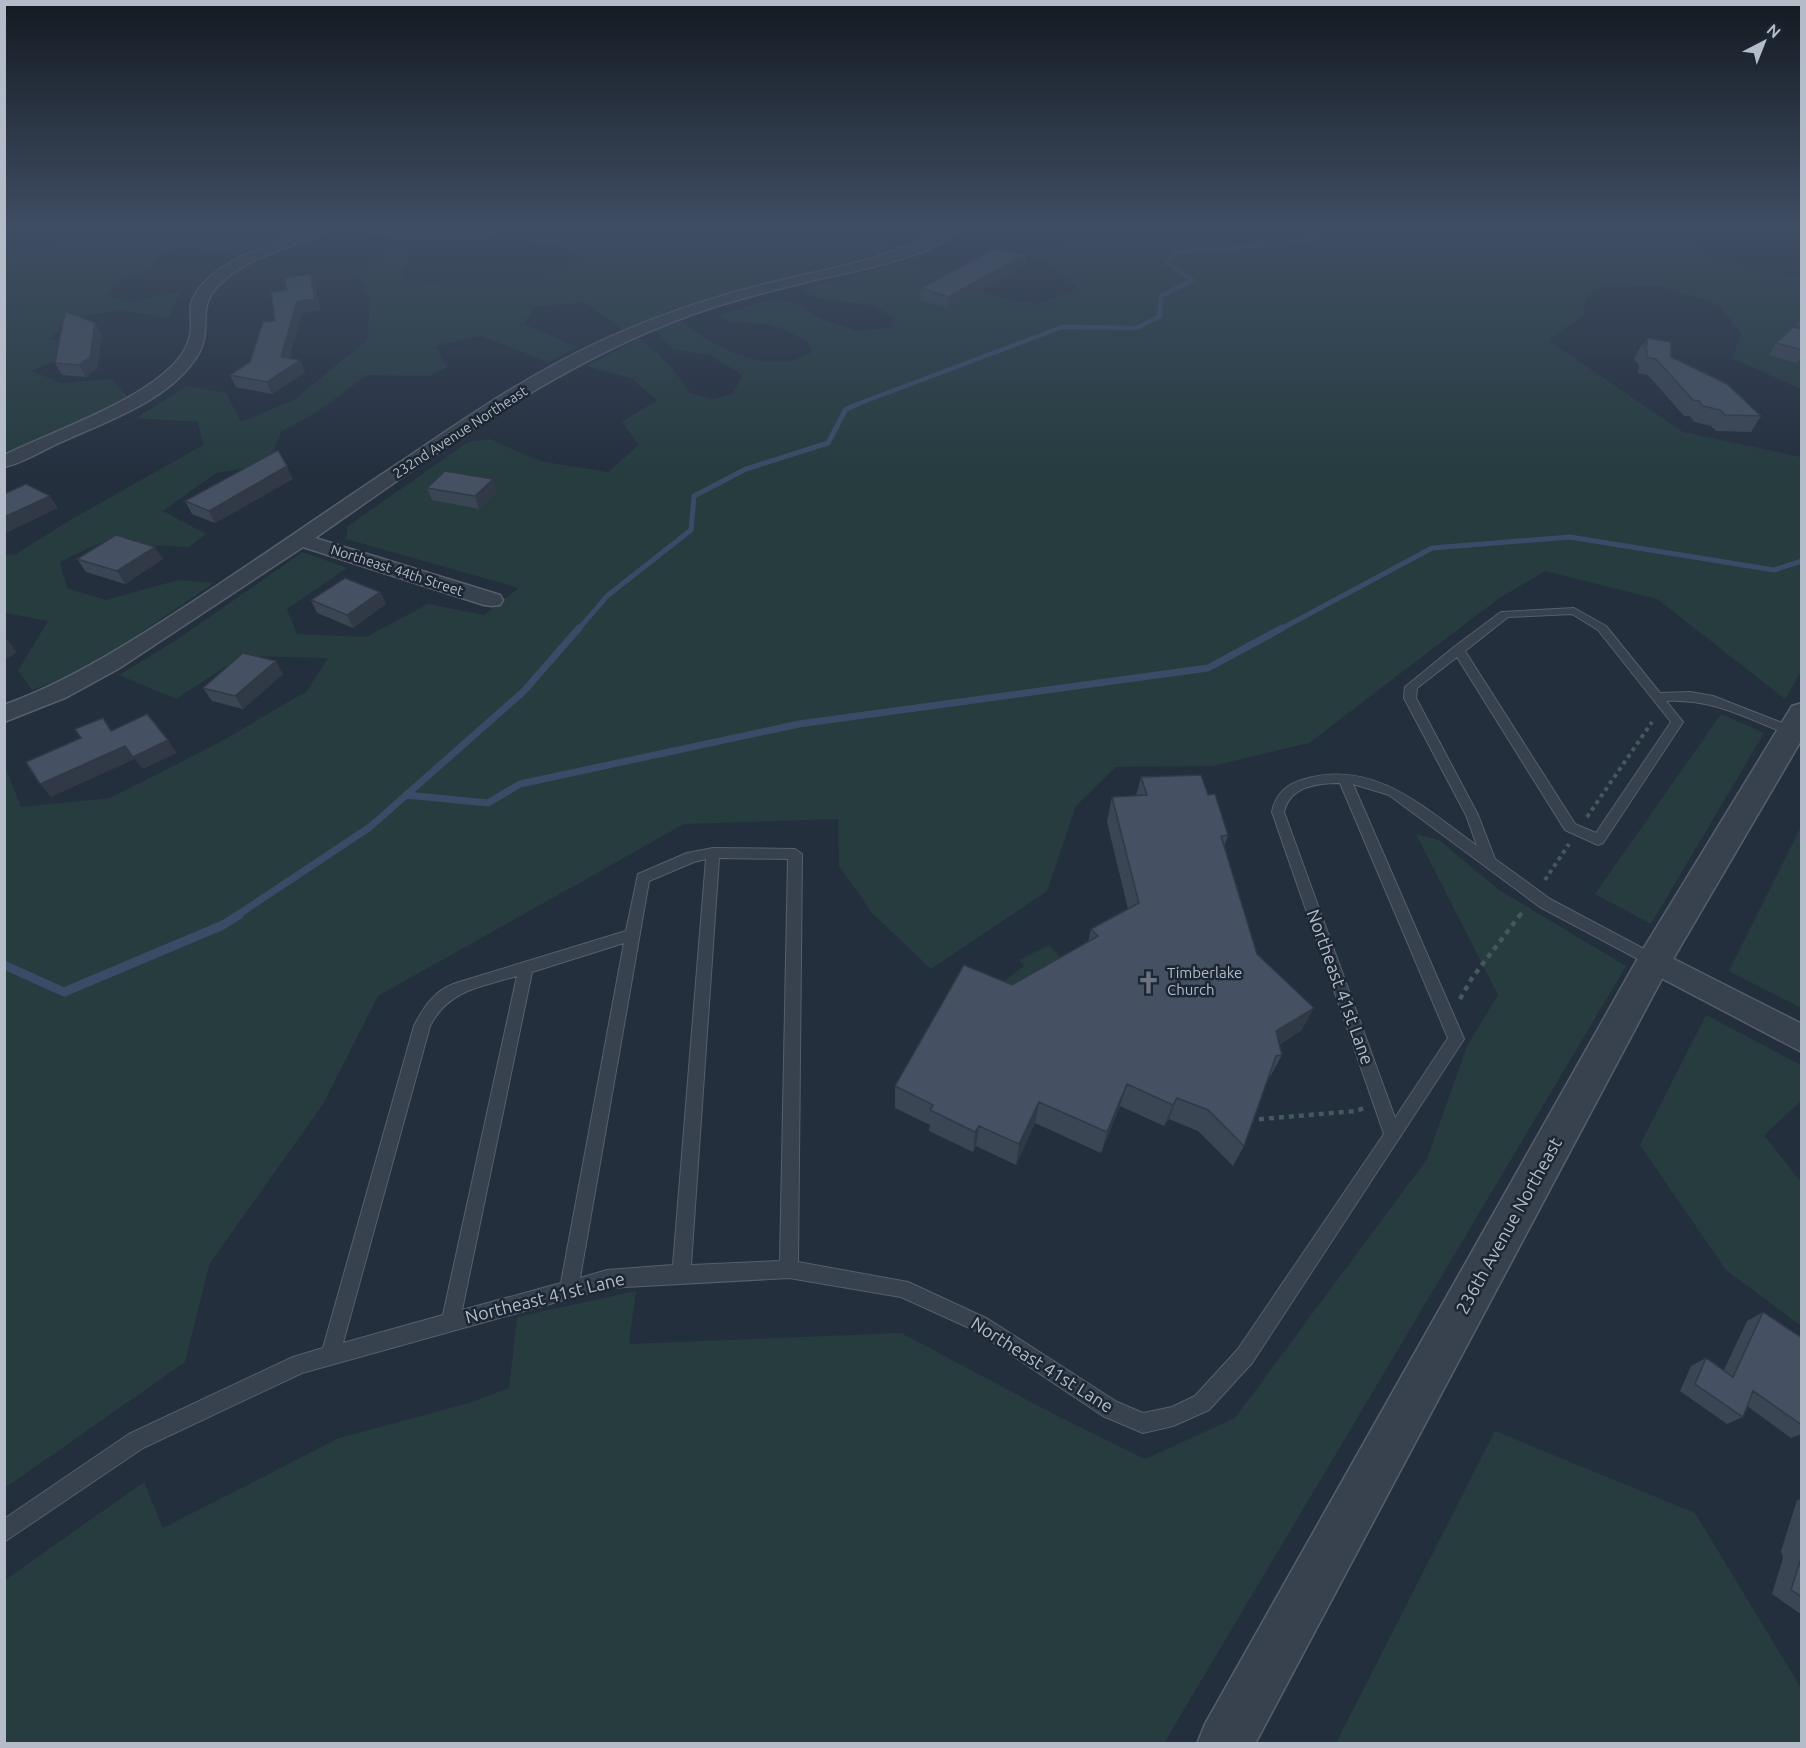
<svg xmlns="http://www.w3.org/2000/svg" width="1806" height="1748" viewBox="0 0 1806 1748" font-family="Ubuntu,sans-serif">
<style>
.green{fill:#263c3f}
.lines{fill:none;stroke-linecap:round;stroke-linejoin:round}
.stream-far3{stroke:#394c67;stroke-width:4.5}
.stream-far2{stroke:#394c67;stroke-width:5}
.stream-far1{stroke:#394c67;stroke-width:7}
.stream{stroke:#394c67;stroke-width:9}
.service-casing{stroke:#565f6c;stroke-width:2}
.minor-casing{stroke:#565f6c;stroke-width:3}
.tertiary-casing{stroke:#565f6c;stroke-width:3}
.path-far1{stroke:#44595c;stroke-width:4;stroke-dasharray:4 4;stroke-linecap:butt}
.path{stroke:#44595c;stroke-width:4.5;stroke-dasharray:5 5;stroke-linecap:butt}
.service{fill:#38414e;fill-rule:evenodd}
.minor{fill:#38414e;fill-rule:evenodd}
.tertiary{fill:#38414e;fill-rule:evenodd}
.wall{fill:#3b4654}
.shaded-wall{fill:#303945}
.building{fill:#455162;stroke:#303945;stroke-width:1.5}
.labels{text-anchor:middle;stroke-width:5;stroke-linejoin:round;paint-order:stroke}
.far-street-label{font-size:14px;fill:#b4bcc9;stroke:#1d2633}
.poi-label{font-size:15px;fill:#b4bcc9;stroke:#1d2633;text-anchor:start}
.near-street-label{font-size:18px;fill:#b4bcc9;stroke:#1d2633}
</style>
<rect width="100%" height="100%" fill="#242f3e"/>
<path class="green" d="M5,229H302L234,256L183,246L163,253L148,271L114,281L106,297L136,301L180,292L168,319L123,310L72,317L48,339L83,348L32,371L61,383L112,379L128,397L5,456L4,256L59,243L43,232Z
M525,229H882L893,235L886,252L676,308L625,331L585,302L534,307L524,324L577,347L548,362L481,336L436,346L447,367L430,376L367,375L317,412L281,432L268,465L216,473L163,511L206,534L189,547L100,543L60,562L67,588L106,600L178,580L214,583L87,669L32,690L18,671L48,621L5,613L4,555L16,554L70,520L203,445L198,422L136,418L187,386L226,393L241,422L294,400L367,340L370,300L358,270L387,253L410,254L401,278L429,283L490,278L536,279L581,259L564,246L530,244Z
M1059,229H1801V232L1774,241L1703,237L1694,250L1760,272L1801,277V389L1732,358L1741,334L1718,304L1660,286L1606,285L1586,297L1584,314L1549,341L1683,432L1801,457V671L1785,699L1657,599L1545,571L1498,599L1309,743L1213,766L1116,767L1076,806L1047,891L931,969L872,913L839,866L838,819L684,824L378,996L323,1104L210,1263L185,1362L5,1488L4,764L21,807L110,798L220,742L307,691L328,658L242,656L176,699L119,675L175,641L303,552L347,568L287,609L297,634L366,637L428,604L484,615L519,588L346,539L348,526L468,442L490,439L540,461L608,472L639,445L622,422L657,400L632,379L587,366L640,338L670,365L690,393L714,399L733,394L742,375L712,356L674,349L654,330L680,321C712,344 746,365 786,361C795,361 805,355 813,352L806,340L770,324L730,322L717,315L777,299L805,307L818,318L858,331L891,327L894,317L872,305L820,299L801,290L902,262L950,274L998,297L1037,304L1078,289L1047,262L1021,249L1054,252L1069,240Z
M1721,714L1764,733L1651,924L1595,894Z
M1801,827V1008L1729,971Z
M1416,834L1439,840L1499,890L1626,966L1164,1743H5V1580L144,1482L163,1528L339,1438L469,1403L509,1388L517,1317L636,1291L629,1344L901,1333L1067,1421L1145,1459L1235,1418L1427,1159L1467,1046L1498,995Z
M1049,945L1073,971L983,997L1024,966L1019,960Z
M1706,1015L1801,1065V1101L1764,1135L1801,1182V1326L1726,1270L1640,1145Z
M1495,1431L1695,1513L1801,1688V1743H1336Z"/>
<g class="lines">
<path class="stream-far3" d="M855,405L1062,327L1137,328L1160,316L1161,296L1192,280L1166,262L1176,252L1314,241L1313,229"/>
<path class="stream-far2" d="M578,630L607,596L691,530L694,496L746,469L828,443L846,409L859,404
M1279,630L1432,548L1570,537L1774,570L1802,561"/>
<path class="stream-far1" d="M406,795L488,803L520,784L799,724L1208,668L1282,628
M236,916L370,827L524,691L579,628"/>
<path class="stream" d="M4,965L64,992L223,925L239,915"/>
<defs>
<path id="service" d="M1574,608L1606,626L1660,693L1690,692L1713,696L1795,728L1797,731L1795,734H1787C1744,717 1713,699 1666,701L1683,722L1603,843L1598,845L1565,830L1457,657L1417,688L1416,698L1478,815L1495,859L1550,899L1659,957L1661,961L1659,965L1654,967L1649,965L1540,907L1389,795L1353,784L1464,1039L1252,1363L1209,1410L1173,1426L1143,1433L1103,1416L976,1331L901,1297L789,1278L607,1288L302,1373L143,1448L4,1542V1519L129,1434L293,1357L323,1348L414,1026C424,1006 435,990 456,983L626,931L638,874L687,853L713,848L795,849L802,854L798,1262L908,1282L988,1319L1117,1402L1143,1413L1172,1407L1195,1396L1238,1349L1384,1134L1272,812C1276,793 1287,784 1305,779C1375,759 1424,808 1477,846L1466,815L1404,698L1405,687L1454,647L1501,612ZM1572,614L1598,630L1671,722L1596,833L1575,824L1465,651L1508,617ZM1340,783L1448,1038L1395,1118L1284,812C1290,786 1317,783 1340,783ZM719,858L788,859L780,1261L691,1265ZM706,859L673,1265L607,1270L580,1278L649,881L694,862ZM624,943L561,1283L462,1310L532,972ZM517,976L443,1315L343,1343L430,1026C448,990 481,987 517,976Z"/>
<path id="minor" d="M313,229H332L330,232C295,245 236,260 213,292C199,310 211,332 199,353C171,401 106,421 59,443C41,451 23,463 4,467V455C54,431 137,403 174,364C185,353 192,338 191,323C191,317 190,310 191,304C204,262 276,243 313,229Z
M364,229H488L495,233L488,237C466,237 377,241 364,229Z
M942,229H959C934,258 848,272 811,281C778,289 746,297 714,307C566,355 442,450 315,538L500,595L503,600L500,605L492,606L484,605L303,547L118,669L67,697L4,722V705C75,679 137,638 200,597C270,551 338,503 408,457C458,423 508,389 561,361C626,326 694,302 765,284C825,269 889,260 942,229Z
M1654,949L1802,1024V1052L1644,969L1640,961L1644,953Z"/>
<path id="tertiary" d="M1802,703V739L1666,971L1255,1744H1197L1205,1724L1642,951L1792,706Z"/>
</defs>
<use href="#service" class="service-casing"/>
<use href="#minor" class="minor-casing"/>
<use href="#tertiary" class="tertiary-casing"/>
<path class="path-far1" d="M1587,817L1652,722
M1545,880L1569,844
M1519,916L1524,910"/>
<path class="path" d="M1460,999L1472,978L1520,915
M1249,1120L1356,1111L1364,1108"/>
<use href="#service" class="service"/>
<use href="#minor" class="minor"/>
<use href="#tertiary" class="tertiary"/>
</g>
<path class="wall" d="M1026,254L1025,265L947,308L920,300L921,288Z
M310,274L315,285L320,310L302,313L289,358L300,360L305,372L272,394L236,387L230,375L250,362L275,321L287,290Z
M1802,319V357L1796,363L1769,355L1776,343Z
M95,323L102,335L97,369L86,377L62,375L55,363Z
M1647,338L1671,357L1761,416L1751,432L1716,431L1711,426L1694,422L1690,416H1684L1648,375L1638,373L1639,365L1634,359L1642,344L1644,345Z
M293,479L215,523L192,514L185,501Z
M427,488L497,491L479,509L432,500Z
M77,559H163L125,584L86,572Z
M380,592L386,604L353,628L317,613L311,600Z
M283,674L243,709L212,701L203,688Z
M1141,777L1208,795L1228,835L1224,847L1257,954L1302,1030L1279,1045L1282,1055L1270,1077H1268L1244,1146L1233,1166L1198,1131L1169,1119L1164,1126L1120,1106L1101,1153L1035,1123L1016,1165L976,1146L973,1152L929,1131L930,1125L895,1108V1086L1012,985L1088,942L1091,929L1128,909L1107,822L1112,797L1136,796Z
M1763,1312L1802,1338V1434L1791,1438L1747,1406L1743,1417L1727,1424L1680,1391L1691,1366L1706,1358L1724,1370L1747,1321Z
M1802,1499V1615L1772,1594L1783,1558L1781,1551L1797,1500Z"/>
<path class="shaded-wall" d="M1026,254L1025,265L947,308L948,297Z
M310,274L315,285L320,310L302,313L287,368L281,357L297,302Z
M95,323L102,335L97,369L86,377L79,365Z
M300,360L305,372L272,394L267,382Z
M287,466L293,479L215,523L209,511Z
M493,479L497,491L479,509L475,496Z
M50,496L58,508L4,534V517Z
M155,547L163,559L125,584L117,571Z
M380,592L386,604L353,628L347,615Z
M7,639L17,652L4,661V640Z
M276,661L283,674L243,709L235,696Z
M168,740L177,753L143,769L133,757Z
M125,746L135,759L51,797L40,784Z
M1314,1008L1302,1030L1265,1054L1276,1031Z
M1127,1084L1120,1106L1101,1153L1107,1132Z
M1177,1098L1169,1119L1164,1126L1173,1105Z
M1039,1102L1035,1123L1016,1165L1019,1144Z
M979,1126L976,1146L973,1152L975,1132Z"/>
<path class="building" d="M994,249L1026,254L948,297L921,288Z
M310,274L315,299L297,302L281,357L300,360L267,382L230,375L250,362L263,322L275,321L271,292L287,290L285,278Z
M65,311L95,323L90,357L79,365L55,363Z
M1802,319V325L1793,327Z
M1793,327L1802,329V350L1776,343Z
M1647,338L1671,342V357L1727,384L1761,416L1725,415L1720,410L1703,406L1699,401L1693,400L1656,359L1647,358V350L1642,344L1647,346Z
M278,450L287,466L209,511L185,501Z
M445,471L493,479L475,496L427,488Z
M26,484L50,496L4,517V494Z
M116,535L155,547L117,571L77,559Z
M345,578L380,592L347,615L311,600Z
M243,653L276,661L235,696L203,688Z
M147,714L168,740L133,757L125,746L40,784L26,762L81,738L75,729L103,718L111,731Z
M1201,775L1208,795L1215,794L1228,835L1221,836L1257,954L1314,1008L1276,1031L1282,1055L1276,1056L1244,1146L1208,1110L1177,1098L1173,1105L1127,1084L1107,1132L1039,1102L1019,1144L979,1126L975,1132L930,1110L933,1105L895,1086L964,965L1012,985L1098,936L1091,929L1139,903L1112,797L1147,795L1141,777Z
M1763,1312L1802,1338V1425L1753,1391L1743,1417L1695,1384L1706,1358L1733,1377Z
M1802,1555V1597L1791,1590Z"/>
<linearGradient id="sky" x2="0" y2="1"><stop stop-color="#141a22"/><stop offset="0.48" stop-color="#3f4d63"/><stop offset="1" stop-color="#3f4d63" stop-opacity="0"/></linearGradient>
<rect width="1806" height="474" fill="url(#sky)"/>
<defs>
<symbol id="church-bare" viewBox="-9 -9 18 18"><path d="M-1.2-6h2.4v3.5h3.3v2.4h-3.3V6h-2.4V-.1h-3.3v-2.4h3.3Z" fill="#6b7280" stroke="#1d2633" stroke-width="2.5" paint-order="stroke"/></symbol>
</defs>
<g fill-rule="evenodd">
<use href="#church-bare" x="1132" y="966" width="33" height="33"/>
</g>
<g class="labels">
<g class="far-street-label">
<text transform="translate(460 432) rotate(-33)" y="5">232nd Avenue Northeast</text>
<text transform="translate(397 570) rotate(18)" y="5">Northeast 44th Street</text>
</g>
<g class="poi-label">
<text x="1167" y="978">Timberlake<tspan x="1167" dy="17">Church</tspan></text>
</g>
<g class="near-street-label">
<text transform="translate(1340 987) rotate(70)" y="6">Northeast 41st Lane</text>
<text transform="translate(1509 1226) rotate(-61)" y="6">236th Avenue Northeast</text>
<text transform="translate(545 1298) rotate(-14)" y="6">Northeast 41st Lane</text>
<text transform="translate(1042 1365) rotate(32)" y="6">Northeast 41st Lane</text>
</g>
</g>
<rect width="1806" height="1748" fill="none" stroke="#b4bcc9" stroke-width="12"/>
<g transform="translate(1764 42) rotate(42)" stroke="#1d2633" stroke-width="4.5" paint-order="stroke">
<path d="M0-4.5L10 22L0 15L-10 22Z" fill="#b4bcc9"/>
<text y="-9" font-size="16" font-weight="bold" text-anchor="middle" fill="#b4bcc9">N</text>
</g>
</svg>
